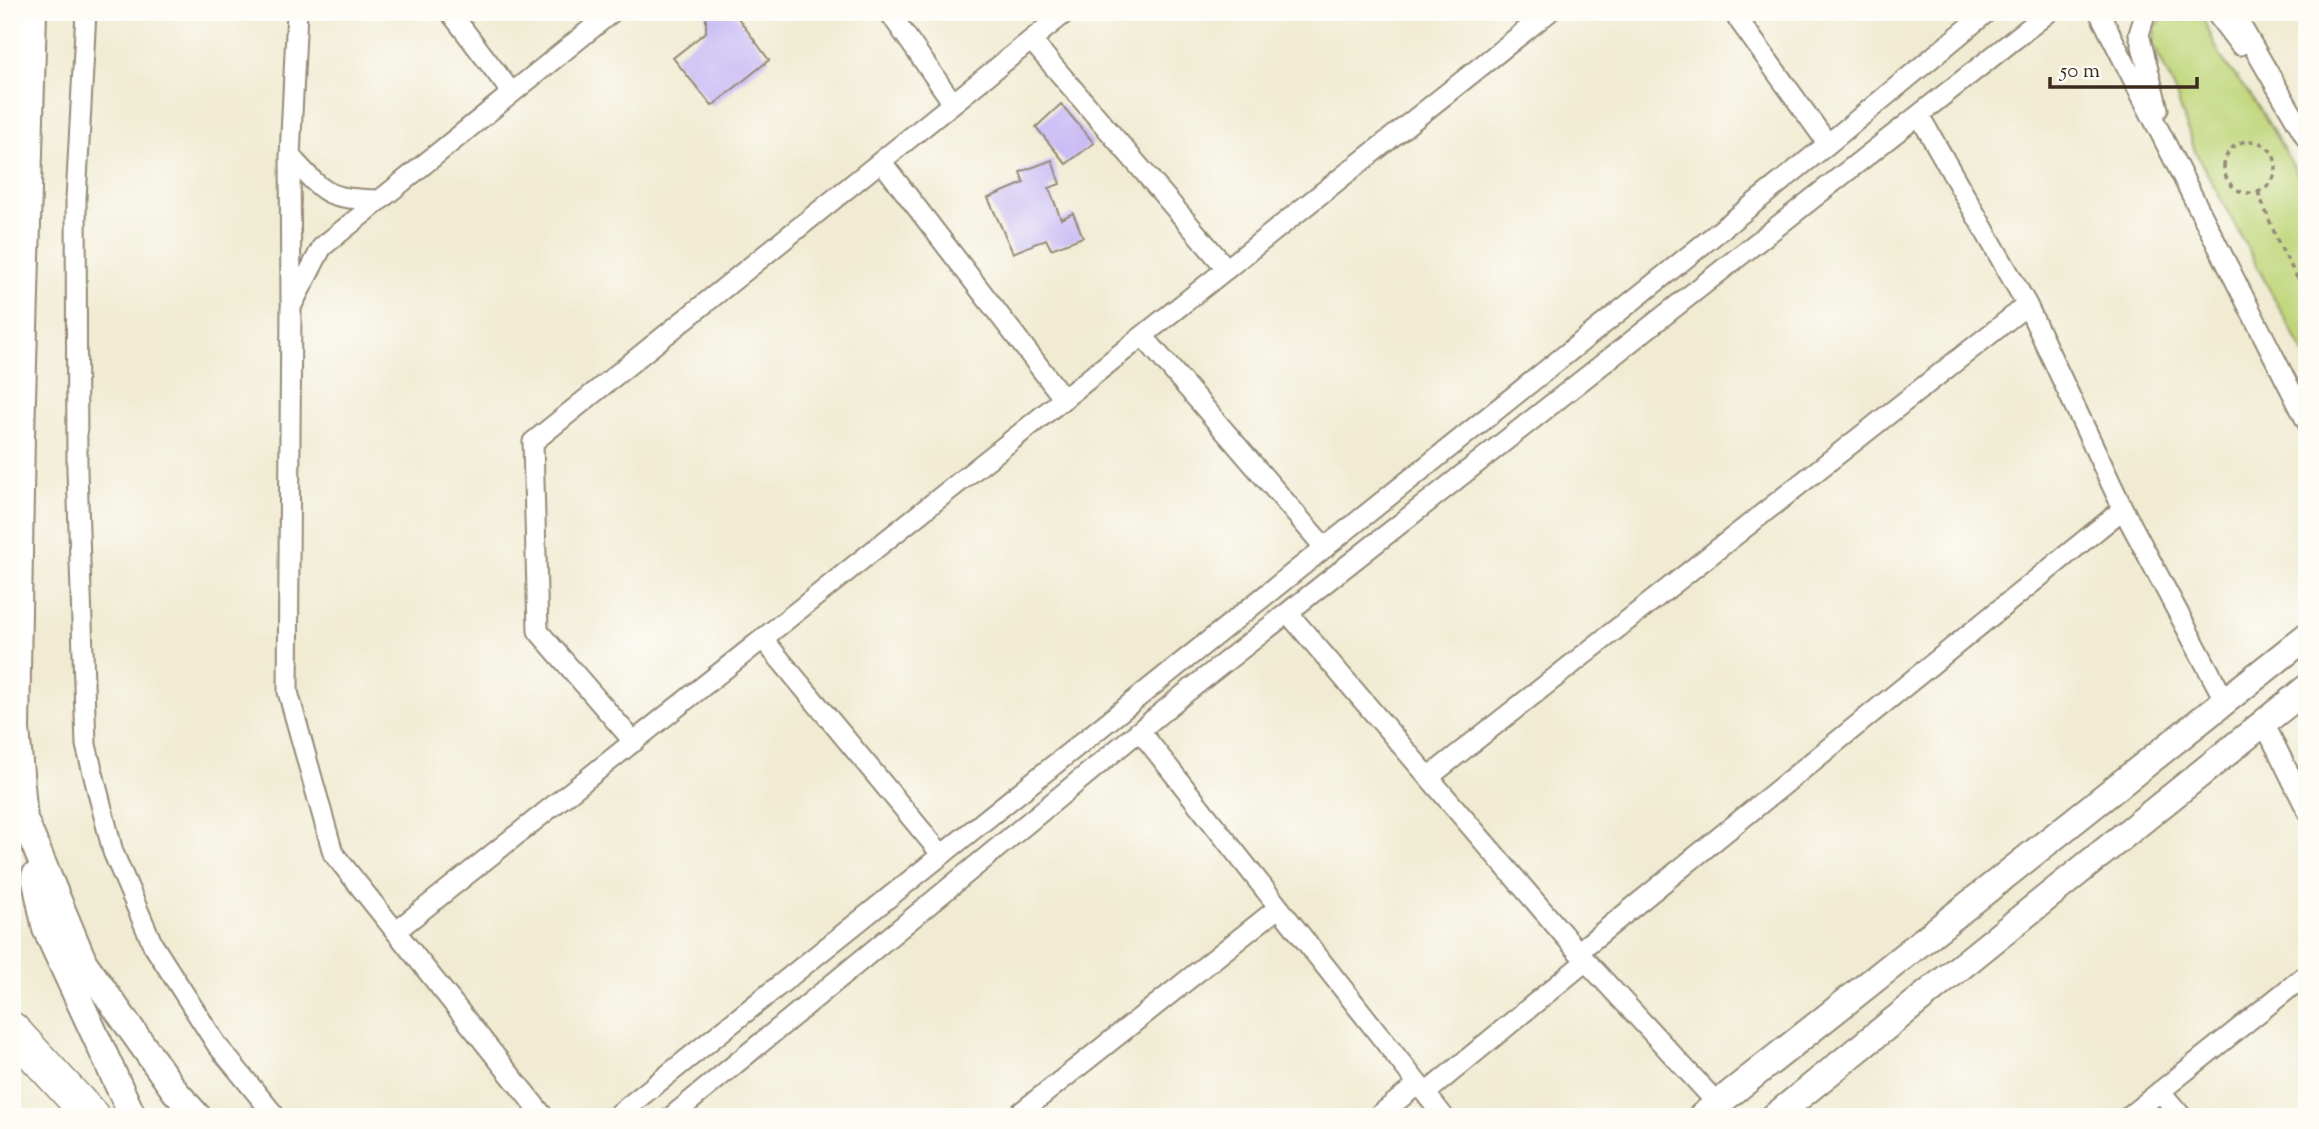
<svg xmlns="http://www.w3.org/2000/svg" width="2319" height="1129" viewBox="0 0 2319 1129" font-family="'Sorts Mill Goudy',serif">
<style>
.green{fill:#bfd579;stroke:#7d804c;stroke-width:2}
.building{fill:#c8baf4}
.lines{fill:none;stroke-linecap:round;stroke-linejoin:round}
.street-casing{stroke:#968a78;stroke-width:23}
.secondary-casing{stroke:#968a78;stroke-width:30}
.highway-casing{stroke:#968a78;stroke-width:38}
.path{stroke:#968a78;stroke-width:3.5;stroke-dasharray:5 5;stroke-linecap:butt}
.street{stroke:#fff;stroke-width:19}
.secondary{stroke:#fff;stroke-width:26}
.highway{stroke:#fff;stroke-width:35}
</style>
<rect width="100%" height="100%" fill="#fdfcf7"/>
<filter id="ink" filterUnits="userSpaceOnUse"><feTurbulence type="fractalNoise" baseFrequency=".0143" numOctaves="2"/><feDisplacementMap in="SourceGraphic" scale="14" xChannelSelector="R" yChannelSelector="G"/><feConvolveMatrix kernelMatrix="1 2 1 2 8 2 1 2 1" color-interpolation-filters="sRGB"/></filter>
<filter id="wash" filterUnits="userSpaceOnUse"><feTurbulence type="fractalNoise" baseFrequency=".00686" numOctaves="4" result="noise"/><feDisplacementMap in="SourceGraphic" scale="28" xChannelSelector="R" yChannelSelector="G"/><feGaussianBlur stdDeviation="1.57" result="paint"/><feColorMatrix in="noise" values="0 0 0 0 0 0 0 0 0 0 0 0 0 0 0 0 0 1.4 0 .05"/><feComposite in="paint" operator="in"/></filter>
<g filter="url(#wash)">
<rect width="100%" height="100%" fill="#f0ebd2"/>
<path class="green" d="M2191,12L2202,16L2220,56L2259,107L2307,190V359L2195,151L2173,86L2153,44L2155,27L2170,13Z"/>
<g id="blocks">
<path class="building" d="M706,12L735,14L769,60L712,106L673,58L706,32Z
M1061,104L1094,143L1066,164L1036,127Z
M1052,160L1060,184L1049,188L1061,219L1073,213L1083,237L1051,249L1046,239L1013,253L988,198L1024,183L1020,172Z"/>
</g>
</g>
<g filter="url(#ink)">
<use href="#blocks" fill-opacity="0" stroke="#968a78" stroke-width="2"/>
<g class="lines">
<defs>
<path id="street" d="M86,12L76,199L77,470L86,745L113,852L153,945L217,1045L276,1117
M450,12L512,93
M889,12L953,103
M1733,12L1828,144
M2099,12L2307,422
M2146,12L2139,34L2158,109
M2215,12L2240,45
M2233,12L2307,139
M1031,40L1227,269
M1919,115L2027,305L2123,509L2224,699
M290,156C327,196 325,198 380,200
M881,161L1064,399
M291,302L290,156L297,12
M1143,336L1325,548
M1288,613L1586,961L1717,1103
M763,639L942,855
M2264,723L2307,810
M1140,731L1444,1117
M634,742L538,631L533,442L1066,12
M1429,777L2027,305
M396,931L1549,12
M1578,952L2123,509
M2160,1091L2182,1117
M1426,1093L1586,961
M544,1117L333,853L288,692L291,307L322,247L612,12
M615,1117L1828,144L1987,12
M671,1117L1178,699L2049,12
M1015,1117L1278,908
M1377,1117L1417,1085
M2128,1117L2307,974"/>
<path id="secondary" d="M33,12L21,434L16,729L24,819L84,963L175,1091L198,1117
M35,876L46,929L133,1117
M1701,1117L2307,636
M1774,1117L2307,688"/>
<path id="highway" d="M12,1030L92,1117"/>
</defs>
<use href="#street" class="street-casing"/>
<use href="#secondary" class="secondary-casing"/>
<use href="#highway" class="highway-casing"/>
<path class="path" d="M2224 167a26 26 0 1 1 52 0a26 26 0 1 1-52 0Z
M2258,192L2279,244L2307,296"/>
<use href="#street" class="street"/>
<use href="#secondary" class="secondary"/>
<use href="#highway" class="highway"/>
</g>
</g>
<rect width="2319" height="1129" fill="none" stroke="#fdfcf7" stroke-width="42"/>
<path d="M2050 77v10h147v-10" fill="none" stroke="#3b2a1e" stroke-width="3.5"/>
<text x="2060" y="77" font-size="21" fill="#3b2a1e" stroke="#fdfcf7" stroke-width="5" paint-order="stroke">50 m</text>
</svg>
